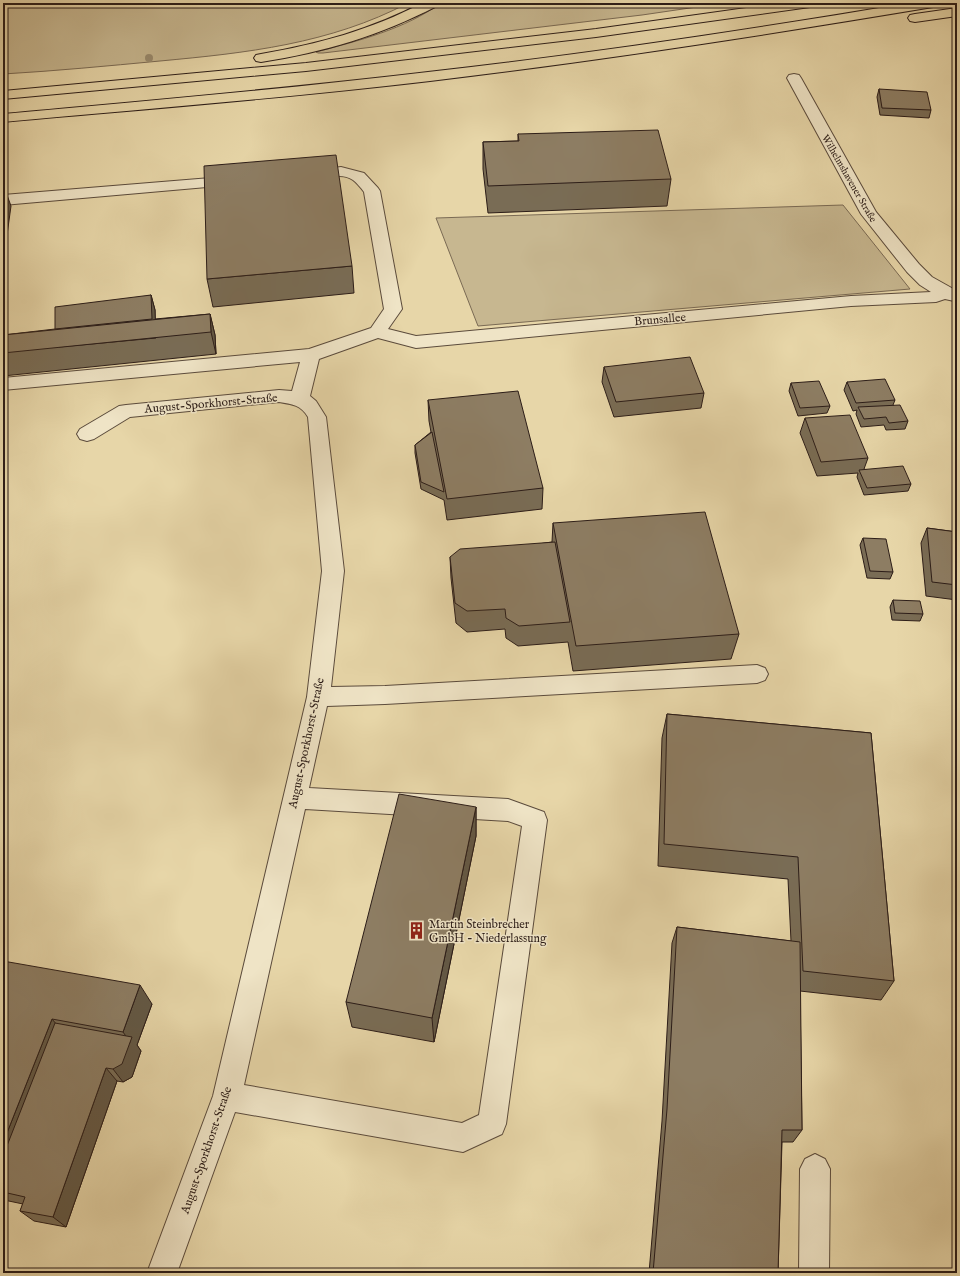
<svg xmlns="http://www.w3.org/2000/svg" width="960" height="1276" viewBox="0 0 960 1276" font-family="'IM FELL English',serif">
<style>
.green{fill:#c7b790;stroke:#7a6a54}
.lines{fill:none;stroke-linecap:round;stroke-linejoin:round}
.minor-casing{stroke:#5b4b3c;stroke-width:2}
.highway-casing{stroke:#2c1d18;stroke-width:2}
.minor{fill:#efe4c6;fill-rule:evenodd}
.highway{fill:#e7d6a8;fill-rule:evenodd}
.tree{fill:#998a6d}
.wall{fill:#796c55;stroke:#2c1d18}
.shaded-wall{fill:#635845;stroke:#2c1d18}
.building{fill:#8d7d63;stroke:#2c1d18}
.labels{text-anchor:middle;stroke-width:3;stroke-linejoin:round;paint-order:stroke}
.far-street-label{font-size:10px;fill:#2c1d18;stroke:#efe4c6}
.street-label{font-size:12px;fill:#2c1d18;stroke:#efe4c6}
.poi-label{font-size:12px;fill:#2c1d18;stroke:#efe4c6;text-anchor:start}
</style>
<rect width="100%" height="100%" fill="#e7d6a8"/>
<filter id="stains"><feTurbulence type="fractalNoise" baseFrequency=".005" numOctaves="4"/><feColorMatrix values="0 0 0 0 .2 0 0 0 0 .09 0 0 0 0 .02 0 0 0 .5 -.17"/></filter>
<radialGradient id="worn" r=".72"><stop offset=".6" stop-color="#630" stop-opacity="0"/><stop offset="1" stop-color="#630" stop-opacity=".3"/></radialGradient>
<path class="green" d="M3,3H408C330,44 246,53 160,61C107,66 55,71 3,74Z
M441,3H724L642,15L323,53H318L316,52C358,41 405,29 441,3Z
M843,205L910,289L478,326L436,218Z"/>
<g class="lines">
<defs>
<path id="minor" d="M794,74L799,75L801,78L876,212L919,264L932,277L957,291V301H954L945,299L936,302L851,306L416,348L378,338L319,359L310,396L316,401L326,417L344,571L331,687L385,686L757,665L765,668L768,674L765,680L757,683L385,704L327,706L309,788L508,799L544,812L547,820L506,1124L502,1134L463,1152L235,1112L177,1273H147L213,1096L307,697L322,571L308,417C301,405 292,404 279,402L130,417L94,439L87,441L80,439L77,434L80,429L119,406L126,405L279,390L292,391L300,362L3,390V378L309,349L371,328L384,309L364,192C361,188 357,183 353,180C340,170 318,182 303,178L301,175L303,172L341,167L364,173L378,188L380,191L402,309L388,329L416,336L851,296L931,292L920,285L907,272L861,214L787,78L789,75ZM305,809L508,821L522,826L479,1115L462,1123L244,1085Z
M235,176L241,178L243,181L241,184L3,205V195Z
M815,1154L825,1159L830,1169L829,1273H799L800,1169L805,1159Z"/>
<path id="highway" d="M422,3H439L437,6C379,36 325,52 261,62L256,61L254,58L256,55L261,54C318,44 371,30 422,3Z
M781,3H817L815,6L810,7L596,37L306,71L3,99V91L306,63L596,29Z
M909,3H940L938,6L933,7C766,35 598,61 430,81C288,98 145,109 3,122V114C145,101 286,89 428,72C589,54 749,30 909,3Z
M957,8V16L915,22L910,21L908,18L910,15L915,14Z"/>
</defs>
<use href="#minor" class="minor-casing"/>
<use href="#highway" class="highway-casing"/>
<use href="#minor" class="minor"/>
<use href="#highway" class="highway"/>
</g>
<circle class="tree" cx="149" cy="58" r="4"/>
<path class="wall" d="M879,89L931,110L929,118L880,115L877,97Z
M518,134L671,179L667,206L488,213L483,169V142L518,141Z
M352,266L354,293L213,307L207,279Z
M151,295L155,310V319L210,314L215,335L216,354L3,376V335L55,329Z
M604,367L704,393L701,408L614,417L602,382Z
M847,382L895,400L893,405L908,421L905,429L886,430L884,425L861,427L856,414L857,410L853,411L844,390Z
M791,383L830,406L827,413L798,416L789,391Z
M428,400L543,488L542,509L447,520L444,500L421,489L415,453V445L431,432L429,421Z
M805,418L868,458L864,469L911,484L908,491L864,495L857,477L858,473L817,476L800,433Z
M553,523L739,634L731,659L573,671L568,642L518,646L506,638L505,629L467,632L456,623L451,578L450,557L552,542Z
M927,528L957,532V600L926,596L921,543Z
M863,538L893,572L890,579L867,578L860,545Z
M893,600L923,614L920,621L892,620L890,607Z
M667,714L871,733L894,981L881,1000L800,991L802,1130L793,1142H782L778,1273H649L662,1121L672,943L677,927L791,941L788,879L658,866L662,738Z
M476,807V836L434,1042L352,1027L346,1002Z
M3,961L152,1004L137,1045L141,1051L132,1077L123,1082L117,1081L66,1227L34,1221L20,1211L23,1204L4,1200L3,1199Z"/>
<path class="shaded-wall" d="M3,184L11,206L3,264Z
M151,295L155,310L156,338L59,347Z
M210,314L215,335L216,354L211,332Z
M476,807V836L434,1042L432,1018Z
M140,985L152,1004L137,1045L141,1051L132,1077L123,1082L113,1069L130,1042L123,1032Z
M52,1019L67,1037L3,1192V1143Z
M106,1068L117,1081L66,1227L53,1217Z"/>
<path class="building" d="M879,89L927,92L931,110L882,108Z
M658,130L671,179L488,186L483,142L519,141L518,134Z
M336,155L352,266L207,279L204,166Z
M151,295L152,319L55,329V307Z
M210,314L211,332L3,353V335Z
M690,357L704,393L616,402L604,367Z
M885,379L895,400L856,403L847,382Z
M819,381L830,406L800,408L791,383Z
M518,391L543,488L447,499L428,400Z
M900,405L908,421L889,423L886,417L864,419L858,407Z
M850,415L868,458L821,462L805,418Z
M432,432L444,492L421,482L415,445Z
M903,466L911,484L867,488L859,470Z
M705,512L739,634L576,646L553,523Z
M927,528L957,532V585L932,582Z
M863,538L886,539L893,572L870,571Z
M555,542L570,622L519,626L506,618L505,609L467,611L455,603L450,557L460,549Z
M893,600L920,601L923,614L895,613Z
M667,714L871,733L894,981L803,971L798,857L664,844Z
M399,794L476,807L432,1018L346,1002Z
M677,927L800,942L802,1130H782L778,1273H653L667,1109Z
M3,961L140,985L123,1032L52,1019L3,1143Z
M55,1023L132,1037L122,1064L113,1069L106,1068L53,1217L20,1211L25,1197L3,1192V1156Z"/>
<defs>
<symbol id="building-bare" viewBox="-9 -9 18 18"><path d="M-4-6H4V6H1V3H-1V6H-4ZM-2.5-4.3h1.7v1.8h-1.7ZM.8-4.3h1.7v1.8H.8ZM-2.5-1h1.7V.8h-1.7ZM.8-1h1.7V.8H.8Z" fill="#8f2418" stroke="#efe4c6" stroke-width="2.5" paint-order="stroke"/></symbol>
</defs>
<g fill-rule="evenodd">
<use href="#building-bare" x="404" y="918" width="25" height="25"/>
</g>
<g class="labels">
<g class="far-street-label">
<text transform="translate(850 178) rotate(60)" y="4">Wilhelmshavener Straße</text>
</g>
<g class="street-label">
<text transform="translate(660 319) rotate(-5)" y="4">Brunsallee</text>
<text transform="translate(211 403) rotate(-5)" y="4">August-Sporkhorst-Straße</text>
<text transform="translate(306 743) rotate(-78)" y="4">August-Sporkhorst-Straße</text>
<text transform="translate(206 1150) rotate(-71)" y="4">August-Sporkhorst-Straße</text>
</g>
<g class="poi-label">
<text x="429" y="928">Martin Steinbrecher<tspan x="429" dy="14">GmbH - Niederlassung</tspan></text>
</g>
</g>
<rect width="960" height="1276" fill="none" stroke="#e7d6a8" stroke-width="16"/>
<rect x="4" y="4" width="952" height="1268" fill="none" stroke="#2c1d18" stroke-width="2"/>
<rect x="8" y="8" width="944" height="1260" fill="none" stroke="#2c1d18"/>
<rect width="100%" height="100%" filter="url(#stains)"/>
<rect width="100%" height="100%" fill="url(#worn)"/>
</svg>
